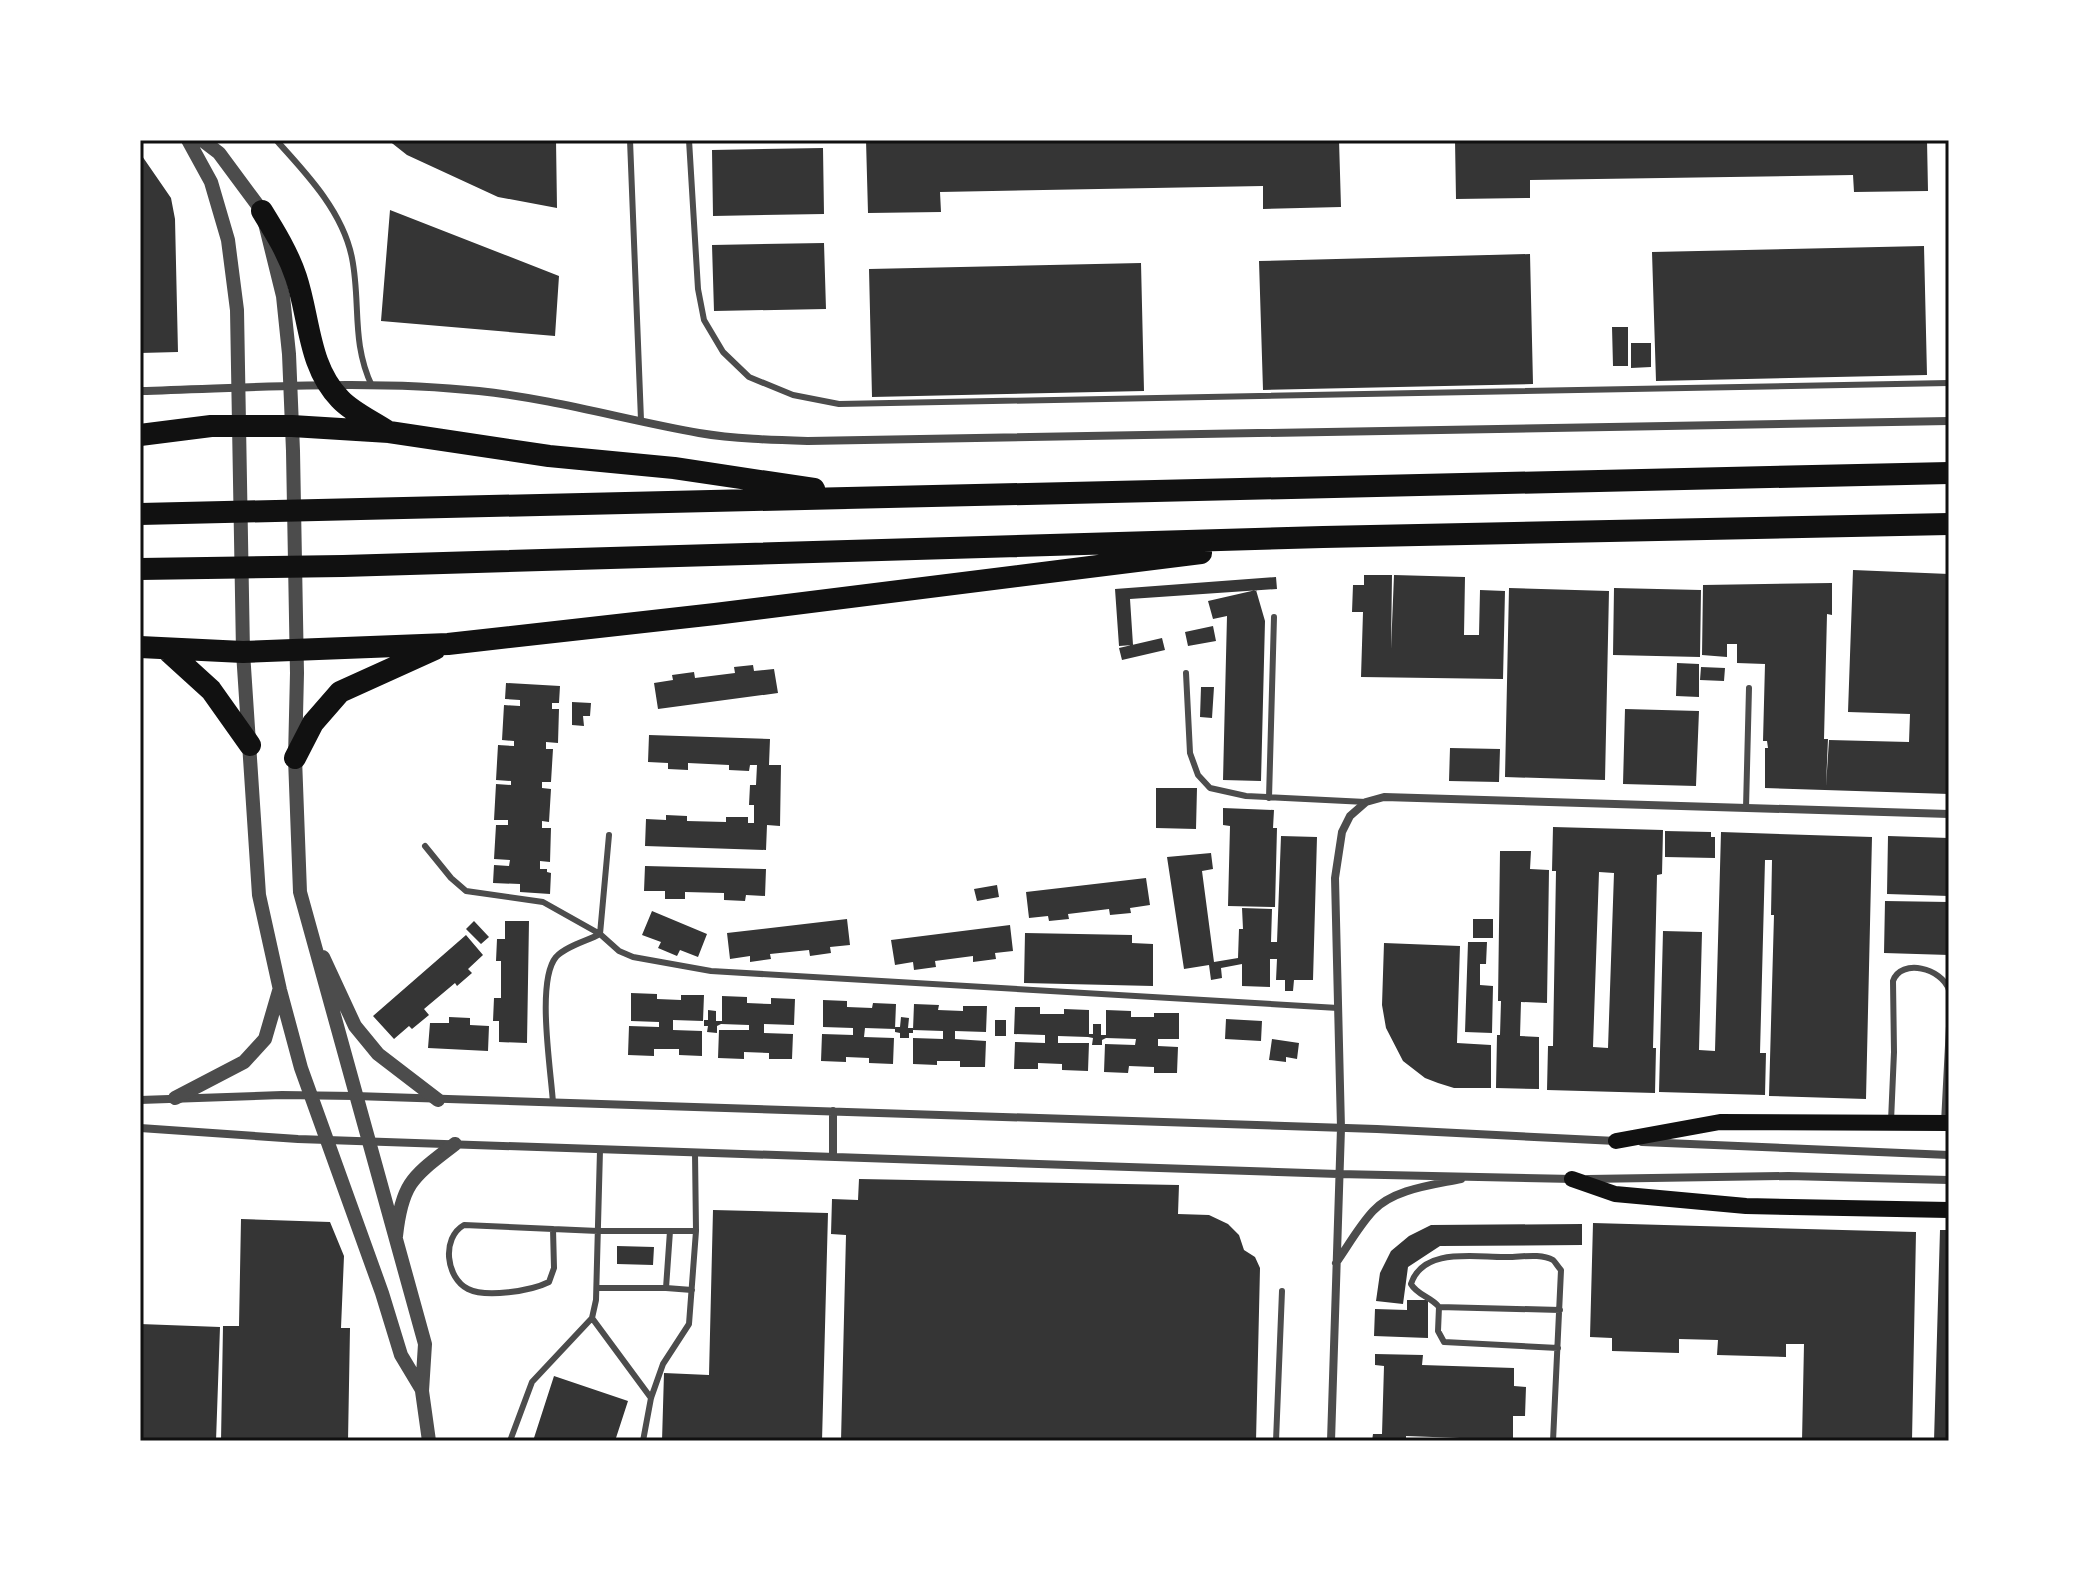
<svg xmlns="http://www.w3.org/2000/svg" width="2089" height="1581" viewBox="0 0 2089 1581" font-family="'Nunito Sans',sans-serif">
<style>
.building{fill:#353535;fill-rule:evenodd}
.lines{fill:none;stroke-linecap:round;stroke-linejoin:round}
.service{stroke:#4c4c4c;stroke-width:6}
.minor{stroke:#4c4c4c;stroke-width:8}
.tertiary{stroke:#4c4c4c;stroke-width:14}
.secondary{stroke:#111;stroke-width:16}
.motorway{stroke:#111;stroke-width:22}
.neatline{fill:none;stroke:#111;stroke-width:3}
</style>
<rect width="100%" height="100%" fill="#fff"/>
<path class="building" d="M388,140H556L557,208L498,197L407,155Z
M866,140H1339L1341,207L1263,209V186L940,192L941,212L868,213Z
M1455,140H1927L1928,191L1854,192L1853,175L1530,180V198L1456,199Z
M823,148L824,214L713,216L712,150Z
M140,153L171,198L175,219L178,352L140,353Z
M390,210L559,276L555,336L381,321Z
M824,243L826,309L714,311L712,245Z
M1924,246L1927,375L1656,381L1652,252Z
M1530,254L1533,384L1263,390L1259,261Z
M1141,263L1144,391L872,397L869,269Z
M1612,327H1628V366H1613Z
M1631,343H1651V367L1631,368Z
M1853,570L1949,574V794L1765,788V748H1768L1767,741H1763L1765,664L1737,663V644H1727V657L1702,655L1703,585L1832,583V615L1827,614L1824,739H1828L1826,786L1829,740L1909,742L1910,714L1848,712Z
M1364,575H1392L1391,649L1394,575L1465,577L1464,635H1479L1480,590L1505,591L1503,679L1361,677L1363,612H1352L1353,585H1364Z
M1276,577L1277,589L1130,599L1133,645L1119,646L1115,589Z
M1509,588L1609,591L1605,780L1505,777Z
M1614,588L1701,590L1700,657L1613,655Z
M1256,590L1265,621L1261,781L1223,780L1227,616L1213,619L1208,601Z
M1213,626L1216,641L1188,646L1185,632Z
M1162,638L1165,650L1122,660L1119,648Z
M1677,663L1699,664V697L1676,696Z
M753,665L754,671L774,669L778,693L658,709L654,683L673,680L672,675L694,672L695,678L735,673L734,667Z
M1701,667L1725,668L1724,681L1700,680Z
M506,683L560,686L559,703H552V709H559L558,743L546,742V749H553L551,782H542V788L551,789L549,822L542,821V828H551L550,862L540,861V869H547V872L551,873L550,894L520,892V884L493,883L494,865L509,866L510,860L494,859L496,825H508V820H494L496,784L511,785V781L496,780L498,745L514,746V741L502,740L504,705L520,706V700L505,699Z
M1201,687H1214L1212,718L1200,717Z
M572,702L591,703L590,716H583L584,726L572,725Z
M1625,709L1699,711L1696,786L1623,784Z
M649,735L770,739L769,765H781L780,826L767,825L766,850L645,846L646,819L666,820V815L687,816V821L726,822V817H748V823H754V805H749L750,785H756L757,765H750L749,771L729,770V765L688,763V770L668,769V763L648,762Z
M1450,748L1500,749L1499,782L1449,781Z
M1156,788H1197L1196,829L1156,828Z
M1223,808L1274,810L1273,828H1277L1275,907L1228,906L1230,826L1223,825Z
M1553,827L1663,830L1662,874L1657,875L1653,1048H1656L1655,1093L1547,1090L1548,1046H1553L1556,871H1552ZM1599,872L1614,873L1608,1048L1593,1047Z
M1665,831L1711,832V837H1715V858L1665,857Z
M1721,832L1872,837L1866,1099L1769,1096L1774,915H1771L1772,860H1765L1760,1053H1766L1765,1095L1659,1092L1663,931L1702,932L1699,1050L1715,1051Z
M1281,836L1317,837L1313,980H1294L1293,991H1285V980H1276L1277,959H1270V987L1242,986V964L1221,968L1222,978L1211,980L1209,965L1184,969L1167,857L1211,853L1213,869L1202,871L1214,962L1238,958L1239,929H1243L1242,908L1272,909L1271,942H1277Z
M1888,836L1949,838V896L1887,894Z
M1500,851H1531L1530,869L1549,870L1547,1003L1521,1002L1520,1036L1539,1037V1089L1496,1088L1497,1035H1500L1501,1001H1498Z
M645,866L766,869L765,896L746,895L745,901L724,900V893L685,892V899H665V891H644Z
M1146,878L1150,905L1130,908L1131,913L1110,915L1109,909L1068,914L1069,919L1049,921L1048,916L1029,918L1026,892Z
M997,885L999,897L977,901L974,889Z
M1885,901L1949,902V955L1884,953Z
M652,911L707,934L698,957L680,950L677,956L658,948L661,942L642,935Z
M847,919L850,945L830,947L831,953L810,956L809,950L770,954L771,959L750,962V956L730,959L727,933Z
M1473,919H1493V938H1473Z
M474,921L489,937L481,944L466,929Z
M505,921H529L527,1043L499,1042V1021H493L494,998H501V961H496L497,939H505Z
M1010,925L1013,951L995,953L996,959L973,962V956L935,961L936,967L914,970L913,962L895,965L891,940Z
M1025,933L1132,935V943L1153,944V986L1024,983Z
M466,935L483,955L468,969L472,973L457,986L455,983L424,1009L429,1015L412,1029L409,1026L394,1039L373,1016Z
M1468,942H1487L1486,964H1480V985L1493,986L1492,1033L1465,1032Z
M1384,943L1460,946L1457,1043L1491,1045V1088H1454L1438,1083L1425,1078L1403,1061L1386,1028L1382,1005Z
M631,993L657,994V999L681,1000V995H704L703,1021L673,1020V1030L702,1031V1056L679,1055V1049H654V1056L628,1055L629,1026L659,1027V1022L631,1021Z
M722,996L747,997V1003L771,1004V998L795,999L794,1025L764,1024V1033L793,1034L792,1059H769V1053L744,1052V1059L718,1058L719,1030H749V1025L721,1024L717,1026V1033L707,1032L708,1026H704V1020H708V1010L716,1011V1021H722Z
M823,1000L847,1001V1007L872,1008L873,1003L896,1004L895,1029L865,1028L864,1037L894,1038L893,1064L869,1063V1058L846,1057V1062L821,1061L822,1034L853,1035V1028L823,1027Z
M914,1004L939,1005L938,1010L963,1011V1006H987L986,1032L955,1031V1039L986,1041L985,1067H960V1061H937V1065L913,1064V1038L943,1039V1031L913,1030Z
M1015,1007H1040V1014H1064V1009L1089,1010V1034H1093V1024H1101V1035H1106V1010L1131,1011V1017H1154V1013H1179V1039H1158V1046L1178,1047L1177,1073H1154V1067L1129,1066L1128,1073L1104,1072L1105,1044L1135,1045L1136,1039L1106,1038L1102,1040V1045H1092L1093,1038L1088,1037L1058,1036V1043H1089L1088,1071L1062,1070V1064L1038,1063V1069H1014L1015,1042L1045,1043V1035L1014,1034Z
M449,1017L470,1018V1025L489,1026L488,1051L428,1048L430,1023H449Z
M901,1017L909,1018L908,1028H913V1033H909V1038H900V1033L895,1032V1027H900Z
M1226,1019L1262,1021L1261,1041L1225,1039Z
M995,1020H1006V1036H995Z
M1272,1039L1299,1043L1297,1059L1286,1057V1062L1269,1060Z
M859,1179L1179,1185L1178,1214L1209,1215L1228,1224L1239,1235L1244,1250L1255,1257L1260,1268L1256,1441H841L846,1235L831,1234L832,1199L858,1200Z
M713,1210L828,1213L822,1441H662L664,1373L709,1375Z
M241,1219L330,1222L344,1256L341,1328H350L348,1441H221L223,1326H239Z
M1593,1223L1916,1232L1912,1441H1802L1804,1344H1786V1357L1717,1355L1718,1340L1679,1339V1353L1612,1351V1338L1590,1337Z
M1582,1224V1245L1440,1246L1408,1267L1403,1304L1376,1301L1380,1273L1391,1251L1409,1236L1431,1225Z
M1940,1230H1949V1441H1934Z
M617,1246L654,1247L653,1265L617,1264Z
M1407,1300H1428V1338L1374,1336L1375,1309L1407,1310Z
M140,1324L220,1327L216,1441H140Z
M1375,1354L1423,1355L1422,1365L1514,1368V1386L1526,1387L1525,1416H1513V1440L1406,1436V1441H1372L1373,1434H1382L1384,1366L1375,1365Z
M554,1376L628,1401L615,1441H533Z"/>
<g class="lines">
<path class="service" d="M276,140C307,174 343,212 352,258C361,303 351,342 372,386
M630,140L641,420
M689,140L698,289L704,320L723,352L749,377L793,395L839,404L1949,383
M1186,673L1190,753L1198,775L1210,788L1246,796L1366,802
M1269,798L1274,617
M1746,808L1749,688
M425,846L451,878L466,891L543,902L600,934L609,835
M553,1103C551,1070 536,981 556,957C566,946 587,941 600,934L619,951L633,957L711,971L1338,1008
M1891,1121L1894,1052L1893,981C1901,958 1942,968 1949,990
M1944,1123L1949,1026
M553,1229L554,1268L549,1282C531,1291 486,1298 468,1289C446,1278 441,1238 464,1225L598,1231H696
M670,1231L666,1288L692,1290
M597,1288H666
M1439,1307C1431,1297 1417,1295 1411,1284C1423,1246 1477,1258 1508,1257C1521,1257 1541,1253 1553,1260C1556,1263 1558,1267 1561,1270L1553,1441
M592,1318L651,1398
M1558,1348L1444,1342L1438,1331L1439,1307L1560,1310
M510,1441L532,1382L592,1318L596,1300L600,1150
M643,1441L651,1398L663,1364L689,1324L696,1231L695,1153
M1276,1441L1282,1291"/>
<path class="minor" d="M140,391C252,388 367,379 479,391C554,399 626,420 699,433C735,439 772,440 808,441L1949,421
M140,1100L282,1095L355,1096L1377,1129L1616,1141
M833,1111V1157
M140,1128L298,1139L1338,1174L1574,1179
M1642,1142L1949,1155
M1588,1179L1788,1176L1949,1180
M1336,1263C1348,1246 1359,1226 1373,1211C1393,1189 1433,1185 1461,1179
M1331,1441L1341,1128L1335,878L1342,832L1350,816L1366,802L1384,797L1949,814"/>
<path class="tertiary" d="M188,140L211,182L228,240L237,310L243,652L259,895L280,990L301,1068L382,1293L401,1355L422,1390
M202,140L219,153L262,211L283,296L289,354L293,451L297,673L295,758L300,892L425,1344L422,1391L429,1441
M323,957L355,1026L378,1054L438,1100
M175,1098L244,1062L265,1039L279,991
M396,1236C402,1181 414,1176 455,1144"/>
<path class="secondary" d="M1616,1141L1720,1122L1949,1123
M1572,1179L1615,1194L1659,1198L1746,1206L1949,1210"/>
<path class="motorway" d="M262,211C275,232 288,253 296,277C310,319 308,366 340,399C352,412 372,421 387,431
M140,435L211,426H292L389,432L549,456L674,468L814,489
M140,514L1949,473
M140,569L343,566L1323,537L1949,524
M140,647L243,652L448,644L715,614L1201,553
M167,650L211,690L250,745
M295,758L313,723L340,692L435,649"/>
</g>
<rect width="2089" height="1581" fill="none" stroke="#ffffff" stroke-width="284"/>
<rect x="142" y="142" width="1805" height="1297" class="neatline"/>
</svg>
